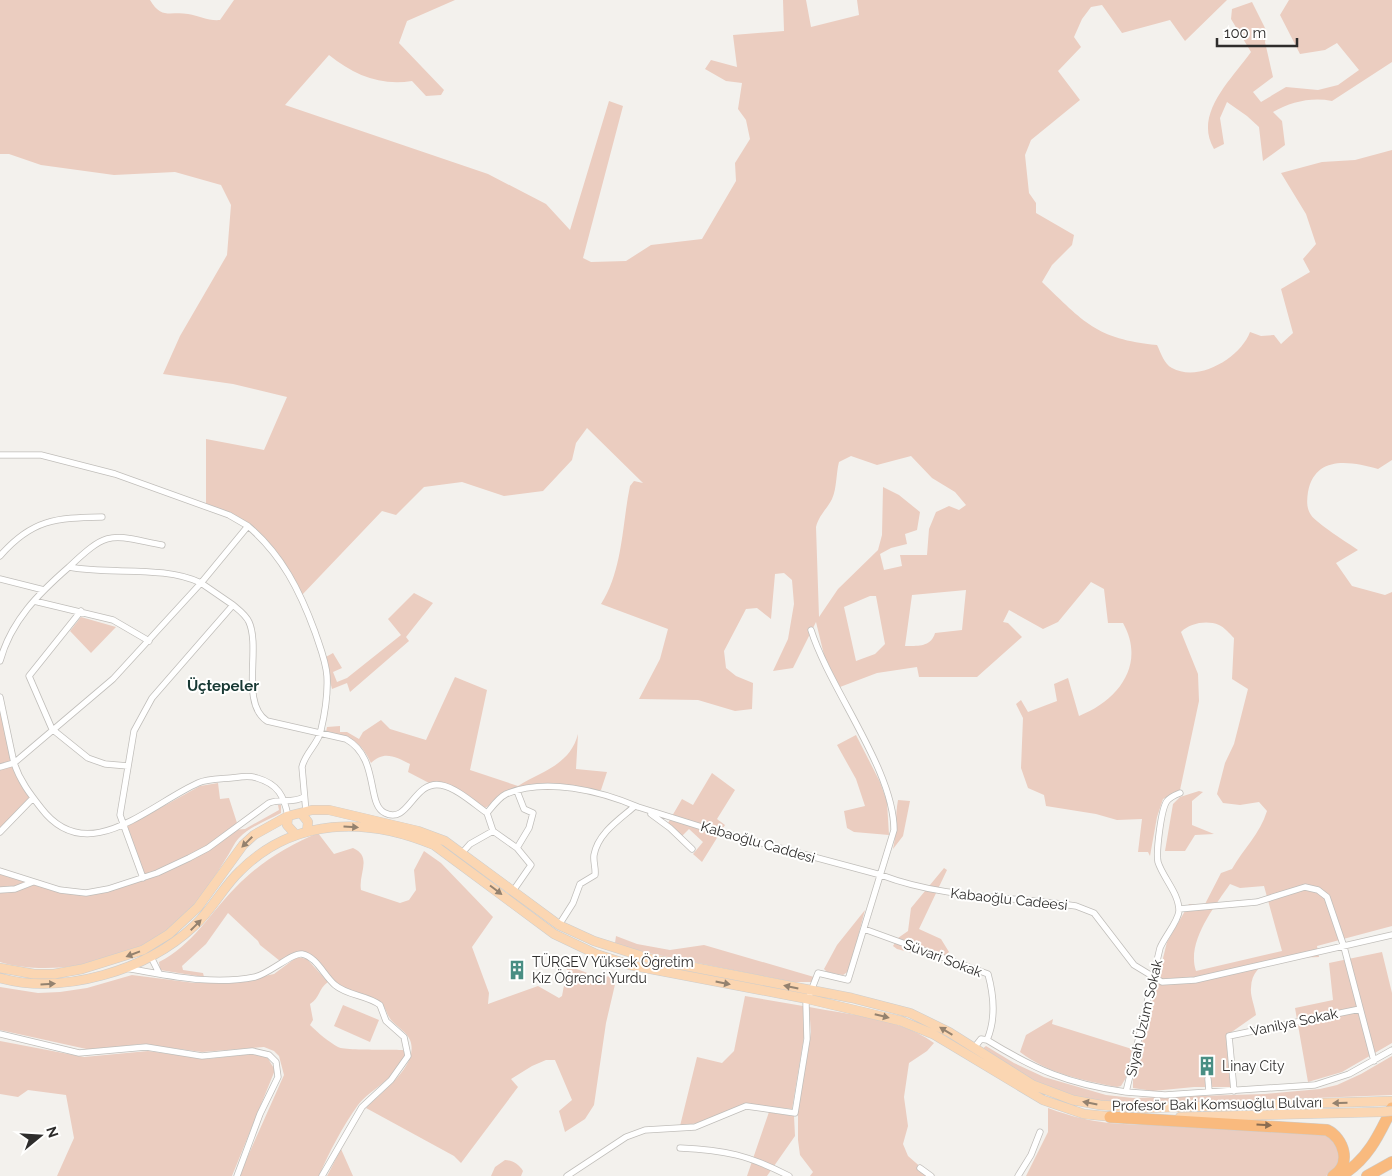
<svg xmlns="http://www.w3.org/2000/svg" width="1392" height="1176" viewBox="0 0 1392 1176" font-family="Raleway,sans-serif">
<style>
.green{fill:#ebcdc0;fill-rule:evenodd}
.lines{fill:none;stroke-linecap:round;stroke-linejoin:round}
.street-casing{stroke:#c0beba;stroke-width:7}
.primary-casing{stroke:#cdcdcc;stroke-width:10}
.highway-casing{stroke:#cdcdcc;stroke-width:12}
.street{stroke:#fff;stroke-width:5.5}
.primary{stroke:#fbd6b2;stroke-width:9}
.highway{stroke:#f9ba7e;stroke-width:11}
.primary-bridge-casing{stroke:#cdcdcc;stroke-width:10;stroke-linecap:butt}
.primary-bridge{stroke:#fbd6b2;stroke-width:9}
.oneway{fill:#94826f}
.oneway2{fill:#896c51}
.labels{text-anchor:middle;stroke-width:4;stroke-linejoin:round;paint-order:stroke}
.street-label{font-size:14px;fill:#2e2d2c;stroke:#fffffe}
.poi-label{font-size:14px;fill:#2e2d2c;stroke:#fffffe;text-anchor:start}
.neighbourhood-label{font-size:15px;font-weight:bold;fill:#183934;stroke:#fffffe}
</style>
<rect width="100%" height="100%" fill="#f3f1ed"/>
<path class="green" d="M0,0H150C162,20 170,11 188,14C200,16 208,21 220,20L234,0H455L407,21L399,43L444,90L441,95L426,96L412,81C380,86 354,75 329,55L285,105L488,174L546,204L570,230L609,101L623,106L583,258L591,262L626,261L651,245L702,239L736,181L735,163L750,139L746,120L738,109L742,83L726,81L705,69L711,60L737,67L733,35L784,31L783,0H806L811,27L859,15L857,0H1227L1185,41L1170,20L1122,33L1102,5L1091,7L1082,19L1074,37L1081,47L1058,71L1080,100L1031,140L1025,155L1029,193L1036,203V213L1074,235L1072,245L1052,265L1042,282C1084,322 1096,339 1157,345C1161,353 1164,364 1172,368C1199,383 1241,357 1250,332L1261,336L1274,335L1281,344L1293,333L1281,289L1310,272L1303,259L1316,244L1306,214L1281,173L1322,162L1355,160L1392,150V460L1378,469C1350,461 1315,455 1308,492C1307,499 1306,508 1311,515C1316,523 1348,543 1358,550L1336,563L1352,586L1385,595L1392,592V926L1317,946L1319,957C1295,958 1252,954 1251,988C1250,996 1255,1007 1256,1015L1226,1036L1231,1087H1194L1153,1091L1133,1088V1079L1167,942L1189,904L1204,906L1221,873L1232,869C1243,849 1260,834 1267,811L1259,802L1240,805L1223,803L1217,794L1225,763L1234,744L1248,689L1232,679L1234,638C1230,634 1224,627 1219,625C1207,620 1190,623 1181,632L1198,674L1199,701L1180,790L1163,799L1157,817L1150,856L1148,852H1138L1142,819L1117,820L1096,814L1046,806L1044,795L1028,788L1021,768L1023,718L1016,704L1021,700L1028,712L1057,701L1054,684L1068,678L1079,716C1119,700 1146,664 1123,623H1108L1104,589L1091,582L1058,622L1043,629L1009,610L1003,622L1008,623L1022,637L977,677H919L917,667L877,673L840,687L825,659L816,622L793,668L773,671L788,639L794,604L792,580L784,573L775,574L771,619L757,608L746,609L724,651L726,668L736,676L753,683L752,709L735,711L698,700L639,699L660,659L668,629L601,604C623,570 622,524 630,486L634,481L643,483L587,428L576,443L572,460L543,491L504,496L462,482L424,487L396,515L382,511L301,596L294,582L248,526L206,507V439L264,450L287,397L233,384L163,374L180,336L227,255L231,205L221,185L175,172L114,175L41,165L9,154H0ZM851,456L877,465L911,456L932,478L955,492L966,505L959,510L949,506L936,512L929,529L927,555H900L902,566L884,570L880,554L891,548L907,544L905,534L917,530L920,512L899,495L883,487L882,535L878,550L838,589L819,617L816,527C819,515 827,509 832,499C837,488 836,473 839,462ZM966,590L962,630L935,633C931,647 918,646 905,646L912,595ZM870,596H876L885,644L875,654L856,661L844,607ZM1230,884L1240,888L1264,886L1282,951L1196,971C1186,942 1215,906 1230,884Z
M1289,0H1392V62L1332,101C1311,97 1291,102 1273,112L1282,121L1285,145L1263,161L1259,127L1247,116L1227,102L1220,118L1224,144L1214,149C1193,114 1232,79 1251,52L1231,19L1232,9L1252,2L1267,32L1265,42L1273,77L1253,92L1261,102L1286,87L1318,90L1338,85L1359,70L1337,43L1325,50L1300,54L1280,15Z
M414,593L433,603L406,637L409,641L350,692L347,683L332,689L324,658L333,653L342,668L333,672L337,682L347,678L401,635L388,619Z
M81,617L116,627L91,653L70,631Z
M455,677L487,690L470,770L518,786C542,771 570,765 578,734L576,769L607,772L601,790H517L485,808L463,794L431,784L408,772L410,764C396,757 384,750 371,763C360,739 349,737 326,732L327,727L340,726V732H347L359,739L363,732L381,720L390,729L426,740Z
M0,698L14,763L33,798L0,832Z
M856,735L880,782L887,802L889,835L854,832L847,828L844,811L865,806L856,779L837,745Z
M712,773L735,790L717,819L725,825L702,862L693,854L703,842L689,829L682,836L668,823L682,799L693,805Z
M218,783L220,799L229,798L238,826L234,830L245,829L279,810L278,805H281V813C268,820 249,827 239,838C234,843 231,851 227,857C214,878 201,898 184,916C142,959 57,979 0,962V871L33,882L86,893L143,878L124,828L200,786Z
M1199,791L1203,792L1192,801V825L1214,834L1195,835L1185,851H1165L1173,804L1180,797Z
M898,800L910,801L903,836L893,849C897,832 895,816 898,800Z
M318,833L334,854L353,848C373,857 358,874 361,890L400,903L409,900L416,890L414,870L424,851L441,863L493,917L472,947L489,993L488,1004L538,986L559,998L562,996L567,970L566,965L598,977L617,976L606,1023L594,1105L585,1119L565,1132L559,1111L572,1100L555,1060H546L532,1066L511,1079L518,1087L461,1163L454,1156L366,1108C381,1092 420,1065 410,1040C407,1032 397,1027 391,1020C387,1015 386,1009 382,1003C370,994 353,994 340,986C316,970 316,935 280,961L260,945L258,941L228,913L206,944L182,966L183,970L203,973L204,977L160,970L159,962C193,945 210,913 235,888C259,863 287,846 318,833Z
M944,868L947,870L919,929L941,939L949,952L939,960L897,949L893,946L898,938L908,931L911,908Z
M865,910L849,971L843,975L827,972L824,969L837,945Z
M616,936L637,944L670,950L704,945L814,977L813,982H793L628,949L615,943Z
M1382,952L1392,993V1043L1342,1072L1308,1082L1295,1008L1333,1000L1329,963Z
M297,957L307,959L328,982C318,989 320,998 310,1004L313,1020L310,1025C318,1033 329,1042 338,1047C346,1051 390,1049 403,1050L405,1052C405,1073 369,1090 358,1105C343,1126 329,1152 319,1176H239L284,1075L279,1056L274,1051L264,1047L202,1052L141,1044L91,1050L0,1030V987L38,993L60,992L87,988L132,975L195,983H231L274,974Z
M745,996L803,1006L805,1031L792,1109L747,1104L698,1123L680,1126L697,1057L722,1063L734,1051Z
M343,1005L379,1020L370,1042L334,1026Z
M809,1007C850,1015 900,1018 934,1043L927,1051L909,1063L904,1097L908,1126L903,1144L908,1156L931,1176H810L813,1172L800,1155L798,1140V1112L811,1032Z
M1053,1019L1052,1024L1132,1049L1127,1076L1121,1086L1117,1087C1082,1080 1049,1074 1020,1052L1026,1035Z
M0,1041L84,1057L148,1051L207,1059L251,1054L267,1057L275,1070L232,1176H57L74,1138L66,1095L28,1090L18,1097L0,1094Z
M986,1046L1014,1063L1044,1077L1106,1095L1133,1098L1265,1094L1320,1089L1337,1085L1361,1074L1392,1056V1095L1130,1105L1073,1097L1031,1080L982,1049Z
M1048,1108C1097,1126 1120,1124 1171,1125C1224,1126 1278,1132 1331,1135L1341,1157L1333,1173L1326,1176H1026L1048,1132Z
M769,1112L794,1116L795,1136L767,1176H747Z
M341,1149L353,1176H327Z
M505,1160C512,1160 519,1164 523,1171L521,1176H491L495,1167Z"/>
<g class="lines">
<defs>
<path id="street" d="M0,455H41L115,474L229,515L248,526L201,583L233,605L152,698L134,731L120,815L143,878
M248,526C282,555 300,591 315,632C320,647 326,661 327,676C328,694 325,713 321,730C319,743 305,753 302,767L306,812
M162,545C110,535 109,529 69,567C110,575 164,565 201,583L113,679L14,763C20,781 30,794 41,808C87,869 149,805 198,783C207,779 221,779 231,778C240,777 249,775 257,778C278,784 284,796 288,816
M0,556C32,519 56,518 102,517
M0,579L44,590
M34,601L113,620L149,641
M233,605C239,610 246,615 249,622C261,649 240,703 267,721L346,739C380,758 366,805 385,813C409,825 413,780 441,785C457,788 474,804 487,813C492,807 498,798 506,794C545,777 601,791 638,807
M81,611L29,676L52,729L88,758L105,764L128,766
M0,661C11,621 38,594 69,567
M0,697L14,763L0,767
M651,814L670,828L692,849
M493,831L517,848L531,865L513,891
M0,832L33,798
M517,848L529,828L533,813L524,809L517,791
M462,853L470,844L493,831L487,813
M0,871L60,890L86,893L108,889L157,873L189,858L208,848L269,803C281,798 292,804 304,797
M0,890L15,889L33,882
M1179,909L1257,902L1305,887L1318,890L1327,897L1344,947L1374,1061
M559,925L573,903L580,884L595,875C596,868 593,862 594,855C598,833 620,819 635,806L702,827L881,875C944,899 1010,896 1076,906L1094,913L1134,965L1162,982L1195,980L1392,935
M864,929L988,974C994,996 996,1019 987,1040
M151,957L159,973
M125,968C168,975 211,986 255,977C269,974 293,952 302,954C317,957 324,976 335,985C348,996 367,995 380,1005L386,1021L404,1037L408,1056L391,1080L362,1107L322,1176
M0,1034L79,1053L146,1047L202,1056L252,1051L269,1055L276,1062L278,1077L260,1114L237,1176
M974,1048L981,1039L987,1040C1036,1070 1068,1084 1126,1092L1160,948C1165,936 1178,922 1179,911C1179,893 1163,878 1158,862C1156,852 1161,809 1167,801C1170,797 1175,795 1180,793
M1208,1079L1209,1091
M1234,1091L1229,1036L1360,1009
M1126,1092L1165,1095L1315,1085L1349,1074L1392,1050
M680,1148C724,1150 749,1155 789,1176
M920,1168L931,1176
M567,1176L626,1137L645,1130L695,1127L746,1106L795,1113L807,1039L806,1004L818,973L848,980L894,830C894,770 830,690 811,630
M1018,1176L1031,1155L1040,1132"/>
<path id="primary" d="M301,813L308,822L307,832
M288,816L287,825L296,835
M0,968L34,974H54L82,969L143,950L169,934L198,907L243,845L254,835L288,816L312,810H329L418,831L445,841L559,925L594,941L651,959L852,998L910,1013L949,1032L1033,1085L1073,1100L1100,1105L1143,1108L1392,1101
M0,978C63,995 146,971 194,926C212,910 223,887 240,871C294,817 367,817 434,845L554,934L596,954L630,965L808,999L901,1021L933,1034L1043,1100L1084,1114L1115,1117
M1180,1117L1380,1112"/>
<path id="highway" d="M1110,1117L1327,1130C1344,1138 1352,1165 1333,1176
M1340,1176C1367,1161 1379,1135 1392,1108
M1367,1176L1392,1162"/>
</defs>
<use href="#street" class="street-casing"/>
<use href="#primary" class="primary-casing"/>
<use href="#highway" class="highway-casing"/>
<use href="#street" class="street"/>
<use href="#primary" class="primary"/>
<use href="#highway" class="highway"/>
<defs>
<path id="primary-bridge" d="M1380,1112L1392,1111"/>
</defs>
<use href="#primary-bridge" class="primary-bridge-casing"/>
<use href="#primary-bridge" class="primary-bridge"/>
</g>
<defs><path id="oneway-solid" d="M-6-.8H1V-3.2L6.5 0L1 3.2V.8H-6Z" transform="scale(1.25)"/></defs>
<g class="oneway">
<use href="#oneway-solid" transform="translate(351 827) rotate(3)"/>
<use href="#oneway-solid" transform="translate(247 842) rotate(135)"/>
<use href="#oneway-solid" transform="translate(496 890) rotate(37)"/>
<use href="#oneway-solid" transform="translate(196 925) rotate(-45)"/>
<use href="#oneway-solid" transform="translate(133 954) rotate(159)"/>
<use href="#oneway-solid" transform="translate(723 983) rotate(11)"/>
<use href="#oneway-solid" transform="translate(48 984) rotate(-3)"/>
<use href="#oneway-solid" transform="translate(791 987) rotate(-168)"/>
<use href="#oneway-solid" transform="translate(882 1016) rotate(14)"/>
<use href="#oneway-solid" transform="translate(946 1031) rotate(-149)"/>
<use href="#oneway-solid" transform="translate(1090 1103) rotate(-169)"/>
<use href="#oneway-solid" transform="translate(1340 1103) rotate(178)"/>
</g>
<use class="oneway2" href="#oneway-solid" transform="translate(1264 1125) rotate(3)"/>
<defs>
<symbol id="building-bare" viewBox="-9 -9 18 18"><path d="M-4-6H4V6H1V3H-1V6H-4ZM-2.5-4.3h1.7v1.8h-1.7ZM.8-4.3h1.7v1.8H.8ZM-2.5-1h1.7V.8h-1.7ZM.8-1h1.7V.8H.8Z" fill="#498e83" stroke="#fffffe" stroke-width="2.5" paint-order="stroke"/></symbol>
</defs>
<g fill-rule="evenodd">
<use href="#building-bare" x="503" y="956" width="28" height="28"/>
<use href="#building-bare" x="1193" y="1052" width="28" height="28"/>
</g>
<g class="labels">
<g class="street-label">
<text transform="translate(758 842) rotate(16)" y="5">Kabaoğlu Caddesi</text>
<text transform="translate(1009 899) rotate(6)" y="5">Kabaoğlu Cadeesi</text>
<text transform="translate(943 958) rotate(21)" y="5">Süvari Sokak</text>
<text transform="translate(1144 1018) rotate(-77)" y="5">Siyah Üzüm Sokak</text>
<text transform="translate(1294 1022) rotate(-12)" y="5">Vanilya Sokak</text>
<text transform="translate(1217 1104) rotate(-1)" y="5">Profesör Baki Komsuoğlu Bulvarı</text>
</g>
<g class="poi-label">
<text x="532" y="967">TÜRGEV Yüksek Öğretim<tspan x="532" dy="16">Kız Öğrenci Yurdu</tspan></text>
<text x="1222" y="1071">Linay City</text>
</g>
<g class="neighbourhood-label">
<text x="223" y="691">Üçtepeler</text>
</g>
</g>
<g transform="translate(40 1136) rotate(72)" stroke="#fffffe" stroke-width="4" paint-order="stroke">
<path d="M0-4L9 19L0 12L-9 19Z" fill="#2e2d2c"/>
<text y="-8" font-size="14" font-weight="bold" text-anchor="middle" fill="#2e2d2c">N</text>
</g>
<path d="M1217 38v8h80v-8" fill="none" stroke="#2e2d2c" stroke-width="2.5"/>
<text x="1224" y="38" font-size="15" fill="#2e2d2c" stroke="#fffffe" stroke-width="4" paint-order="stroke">100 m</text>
</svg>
